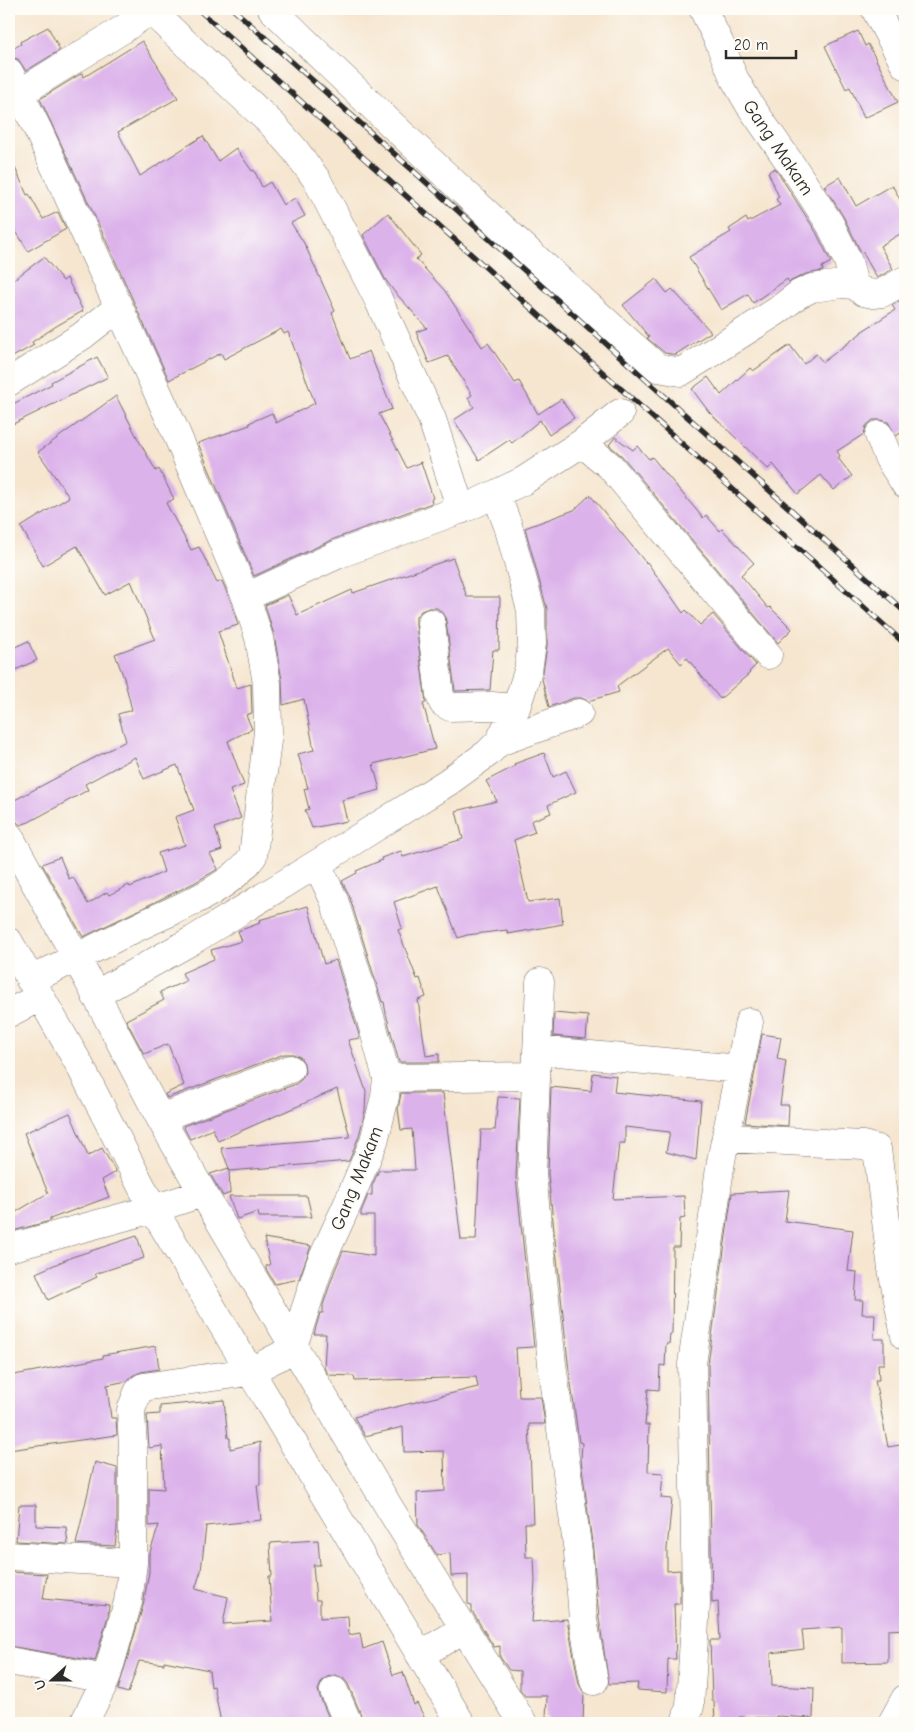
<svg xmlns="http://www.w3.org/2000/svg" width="914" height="1732" viewBox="0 0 914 1732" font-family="'Comic Neue',sans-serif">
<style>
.building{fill:#dcb2eb}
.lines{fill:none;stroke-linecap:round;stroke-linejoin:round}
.minor-casing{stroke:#726c65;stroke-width:29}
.minor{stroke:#fff;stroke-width:28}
.rail-casing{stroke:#2b2b2b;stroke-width:5.5}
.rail{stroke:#fdfcf7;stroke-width:4;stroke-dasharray:11;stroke-linecap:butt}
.labels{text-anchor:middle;stroke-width:4.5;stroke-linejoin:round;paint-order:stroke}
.street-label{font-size:19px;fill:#2b2b2b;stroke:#fdfcf7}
</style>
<rect width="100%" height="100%" fill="#fdfcf7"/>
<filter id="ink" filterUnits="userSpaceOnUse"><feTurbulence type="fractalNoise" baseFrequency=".02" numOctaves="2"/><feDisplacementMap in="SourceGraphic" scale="10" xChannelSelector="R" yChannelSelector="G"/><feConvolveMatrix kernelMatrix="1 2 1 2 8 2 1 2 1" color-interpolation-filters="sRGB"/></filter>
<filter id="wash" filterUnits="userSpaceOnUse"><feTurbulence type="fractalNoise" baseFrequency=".0096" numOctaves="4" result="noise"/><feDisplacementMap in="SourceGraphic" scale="20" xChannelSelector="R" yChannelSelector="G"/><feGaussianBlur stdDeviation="1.12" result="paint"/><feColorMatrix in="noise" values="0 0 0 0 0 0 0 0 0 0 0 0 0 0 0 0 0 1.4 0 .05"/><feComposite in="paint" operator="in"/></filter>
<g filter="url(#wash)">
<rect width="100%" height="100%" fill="#f6e6d0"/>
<g id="blocks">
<path class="building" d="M48,27L60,50L26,71L18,59L9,57V51L21,44L20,42Z
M858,31L865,46L868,44L898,102L864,118L850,87L846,89L825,46Z
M142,41L178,98L118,132L140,176L203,136L218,161L236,148L252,171L254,170L262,187L270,182L283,205L295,198L305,216L291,223L304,243L335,311L332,313L350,359L369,351L392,409L379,414L407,468L421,462L433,498L431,499L432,503L334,539L254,576L198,443L250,425L249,423L272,413L276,423L315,403L288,332L284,334L281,329L224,359L221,353L169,380L104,236L40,99L82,73L84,77Z
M9,154L27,195L29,194L43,219L58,212L66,229L28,251L14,228L9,230Z
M775,168L816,232L831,262L822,267L823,271L806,274L789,282L787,279L753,303L748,294L721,310L689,257L731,232L729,229L746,218L748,222L780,205L776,199L779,197L768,172Z
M840,177L856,206L892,185L905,208V231L880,246L893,269L877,278L862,251L861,252L843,216L824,186Z
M388,213L421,255L416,259L445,291L482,347L488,343L515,383L519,381L538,414L561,399L574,418L549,435L540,420L512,443L509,440L479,460L454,420L474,407L468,398L472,395L448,356L429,363L416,332L427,328L393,290L385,279L363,235Z
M44,257L63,281L67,278L83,311L58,325L32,342L34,345L9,359V283Z
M656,279L667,293L672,289L711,332L676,354L677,355L665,353L647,338L649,337L623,305Z
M905,298V430L896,436L888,422L881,420H873L866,426L864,434L837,451L840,456L838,458L852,476L834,490L821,475L798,494L773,464L768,469L709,412L692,389L708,377L721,395L750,368L753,371L790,345L804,364L816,354L823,362L861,333V332L895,310L892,305Z
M97,357L108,377L9,426V406L52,384L51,382Z
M116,396L138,439L156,471L159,469L174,499L166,503L191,550L199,547L217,583L222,581L231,602L238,625L218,631L237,688L251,684L252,713L246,715L252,729L228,741L244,785L230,790L241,818L215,828L222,850L210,854L218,869L194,883L83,937L42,864L60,857L69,879L73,877L88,904L107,892L109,895L129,885L130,887L164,872L158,853L185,845L175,817L194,810L177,765L144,779L135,757L85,784L88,790L29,822L20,825L17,822L9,820V803L126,741L118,714L132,710L124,678L115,654L155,639L131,581L105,595L77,546L43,566L21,527L69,497L38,452Z
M615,437L633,450L637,446L649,459L652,457L703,518L706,515L720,531L722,529L754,563L741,575L768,608L770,607L792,629L778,643L622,456L609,445Z
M590,495L646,563L647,562L683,613L686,610L700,625L713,614L756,665L749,672L750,673L720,699L687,658L681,664L668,648L617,686L619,692L588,701L581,698H574L549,707L542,679L547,646V609L525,528L574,510Z
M453,558L467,597H500L499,650H493L490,690L455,691L446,621L444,614L437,608H429L421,611L416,617V625L426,703H423L435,749L373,764L380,790L342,800L347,821L312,828L305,810L309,809L304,789L308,788L298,754L314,750L304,699L283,705L282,680L274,635L265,605L288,595L297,615L352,590L353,593Z
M28,641L37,660L9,673V650Z
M544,753L553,777L566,771L576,792L548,805L551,813L531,821L535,832L514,840L528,902L560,898L563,924L508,934L507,930L467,935L458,938L438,886L394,902L402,928L398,930L417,979L420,978L426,997L418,1000L426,1056L439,1054V1062H399L386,1014L384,1002H382L349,895L342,881L357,873L356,871L382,860L381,858L401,851L403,857L463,839L456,811L497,801L486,781L515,766L514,764Z
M308,906L324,964L336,960L360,1038L348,1040L366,1091L365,1111L359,1136L349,1161L230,1171L221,1148L350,1137L337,1089L218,1141L213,1129L190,1139L183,1126L296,1084L302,1079L305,1072L304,1063L300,1057L293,1054H284L167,1098L165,1094L184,1085L168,1044L144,1054L126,1020L164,1000L160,992L186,981L182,973L214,959L211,950L242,941L238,931L260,923L259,920Z
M554,1013L588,1016L586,1039L553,1036Z
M762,1034L781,1037L777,1059L786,1061L780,1105H789L788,1126L745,1123Z
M593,1073L616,1076L614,1092L701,1101L696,1160L666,1152L670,1132L625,1127V1143H619L613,1199L684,1196L685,1218L680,1219L679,1247H673L672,1334H670L669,1344H666L665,1366L660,1365L659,1390L648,1389L645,1425H649L648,1472L663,1473L661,1498L672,1499L667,1549V1571L680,1570V1604H674L676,1659H668L667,1692L637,1690L638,1683L609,1684L599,1618L593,1550L581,1460L582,1443L579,1442L568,1362L548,1174L551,1087L591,1091Z
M401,1093H443L461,1240H476L481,1130H495L498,1097L520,1098L516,1177L534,1347L516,1348L519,1397H541L545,1424H529L533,1523H525L526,1557H534L535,1581L532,1622L567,1619L579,1684L584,1693L583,1723H548V1718H546L547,1696H525L520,1689V1671L509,1670L500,1657V1646L494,1647L472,1611V1605L468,1604V1575L451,1576L450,1553L437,1555L418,1525L417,1493L445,1491L444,1451L404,1452L403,1427L365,1436L354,1417L478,1387L476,1377L355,1381L354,1376L329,1375L324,1368L326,1334H314L320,1313H323V1305L335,1270L343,1251L374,1256V1216H361V1212L368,1195H372V1186L379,1170H415L412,1129L401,1130L398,1109Z
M70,1113L88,1156L102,1148L116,1172L102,1180L109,1197L50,1219V1221L9,1232V1216L48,1193L24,1133Z
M229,1168L230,1193L223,1196L210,1174Z
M789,1190L785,1221L853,1230L848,1271L857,1272L855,1300H863L862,1314H875L874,1339H884V1364H878L879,1380H875L888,1447L900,1445L905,1475V1491L901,1492L905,1508V1629L888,1630V1662L842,1663V1627L802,1630L804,1649L771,1653L772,1686L814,1688L813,1718L776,1716V1718L739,1717L742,1723H715L714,1701H712L710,1640H720L718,1602L712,1603L708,1365L732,1193Z
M229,1196H307L312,1217H259L258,1212L237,1219Z
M137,1236L144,1258L95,1274L97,1277L48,1300L36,1273L72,1257Z
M264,1238L311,1246L299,1279L275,1284L266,1269V1266L270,1265Z
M156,1346L159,1369L141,1372L132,1376L127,1381L107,1385L111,1418H116L117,1435L9,1450V1376L103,1358V1355Z
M224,1400L228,1438H230V1449L260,1442V1485H257L261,1520L206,1526L201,1571L195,1589L228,1597L223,1624L272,1621L269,1576H272L270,1543L318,1540L320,1565H313L316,1600H320V1618L348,1616L349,1635L360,1633L363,1649L382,1642L393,1675L403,1672L414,1705L417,1703L427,1723H363L362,1717L348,1684L343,1678L335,1675L327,1677L322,1681L318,1690L320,1697L331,1723H221L214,1686L211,1687L209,1670L164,1661V1664L139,1661L128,1693L118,1690L143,1606L149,1572V1555L159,1525L149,1526V1488L164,1489L162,1446L149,1448L147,1415L160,1414V1406Z
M95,1462L117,1468V1529L115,1546L76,1544Z
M19,1505H36V1526L66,1527L68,1544L16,1541Z
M9,1572L47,1574L43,1599L109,1605L108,1616L95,1661L9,1646Z"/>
</g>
</g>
<g filter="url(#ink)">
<use href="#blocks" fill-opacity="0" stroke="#726c65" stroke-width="1"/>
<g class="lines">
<defs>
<path id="minor" d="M272,9C397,132 526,251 658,368L681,372L777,311L799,294L812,288L842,284L854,285L864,292L873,294L882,293L905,280
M703,9L719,42L734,78L749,104L799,176L830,224L848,261L854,285
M875,9L905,65
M150,10L273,125L295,150L317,180L378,299L432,419L461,510
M9,72L38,130L174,428L246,597L259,638L267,683L268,732L253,856C229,890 177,908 140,926C103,944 67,963 30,980
M20,93L125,28L152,9
M9,382L82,336L119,307
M879,435L889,459L905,484
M582,443L610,466L768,655
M246,597L339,554L470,506L523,481L582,443L620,413
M431,623L440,695L443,703L450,707L492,706L516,708
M499,742L579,713
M9,836L76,957L160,1118L203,1193L390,1509L523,1723
M9,942L79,1064L153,1209L461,1723
M540,982L532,1175L552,1364L578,1552L583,1620L594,1681
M95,995L193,940L328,857L448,782L488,753L499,742L516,708L528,671L532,644L531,610L508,526L496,494
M9,1013L40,997
M537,1050L740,1069
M387,1078L535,1076
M160,1118L290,1069
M726,1138L863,1145L877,1149L892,1269L905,1336
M9,1248L153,1209L203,1193
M9,1556L133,1563
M420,1655L464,1629
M9,1661L106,1679
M334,1691L348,1723
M84,1723L106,1679L128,1602L133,1563V1448L131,1410L138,1392L143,1387L249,1372L280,1356L293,1347L320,1264L347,1205L374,1141L385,1097L387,1078L371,1020L334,900L317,864
M685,1723L690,1706L696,1604L692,1364L721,1161L749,1022
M892,1723L905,1699"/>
</defs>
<use href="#minor" class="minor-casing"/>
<use href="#minor" class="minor"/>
<defs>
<path id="rail" d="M198,9L905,644
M233,9L905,612"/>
</defs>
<use href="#rail" class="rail-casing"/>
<use href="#rail" class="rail"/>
</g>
</g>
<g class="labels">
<g class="street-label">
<text transform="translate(779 147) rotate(56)" y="7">Gang Makam</text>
<text transform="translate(356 1178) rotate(-68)" y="7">Gang Makam</text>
</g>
</g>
<rect width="914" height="1732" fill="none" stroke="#fdfcf7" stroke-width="30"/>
<g transform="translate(52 1680) rotate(249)" stroke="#fdfcf7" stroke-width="4" paint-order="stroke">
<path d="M0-4L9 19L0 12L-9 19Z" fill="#2b2b2b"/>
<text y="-8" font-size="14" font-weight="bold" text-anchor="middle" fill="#2b2b2b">U</text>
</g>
<path d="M726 50v8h70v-8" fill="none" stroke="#2b2b2b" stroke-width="2.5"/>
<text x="734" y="50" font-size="15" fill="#2b2b2b" stroke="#fdfcf7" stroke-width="4" paint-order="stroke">20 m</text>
</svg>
